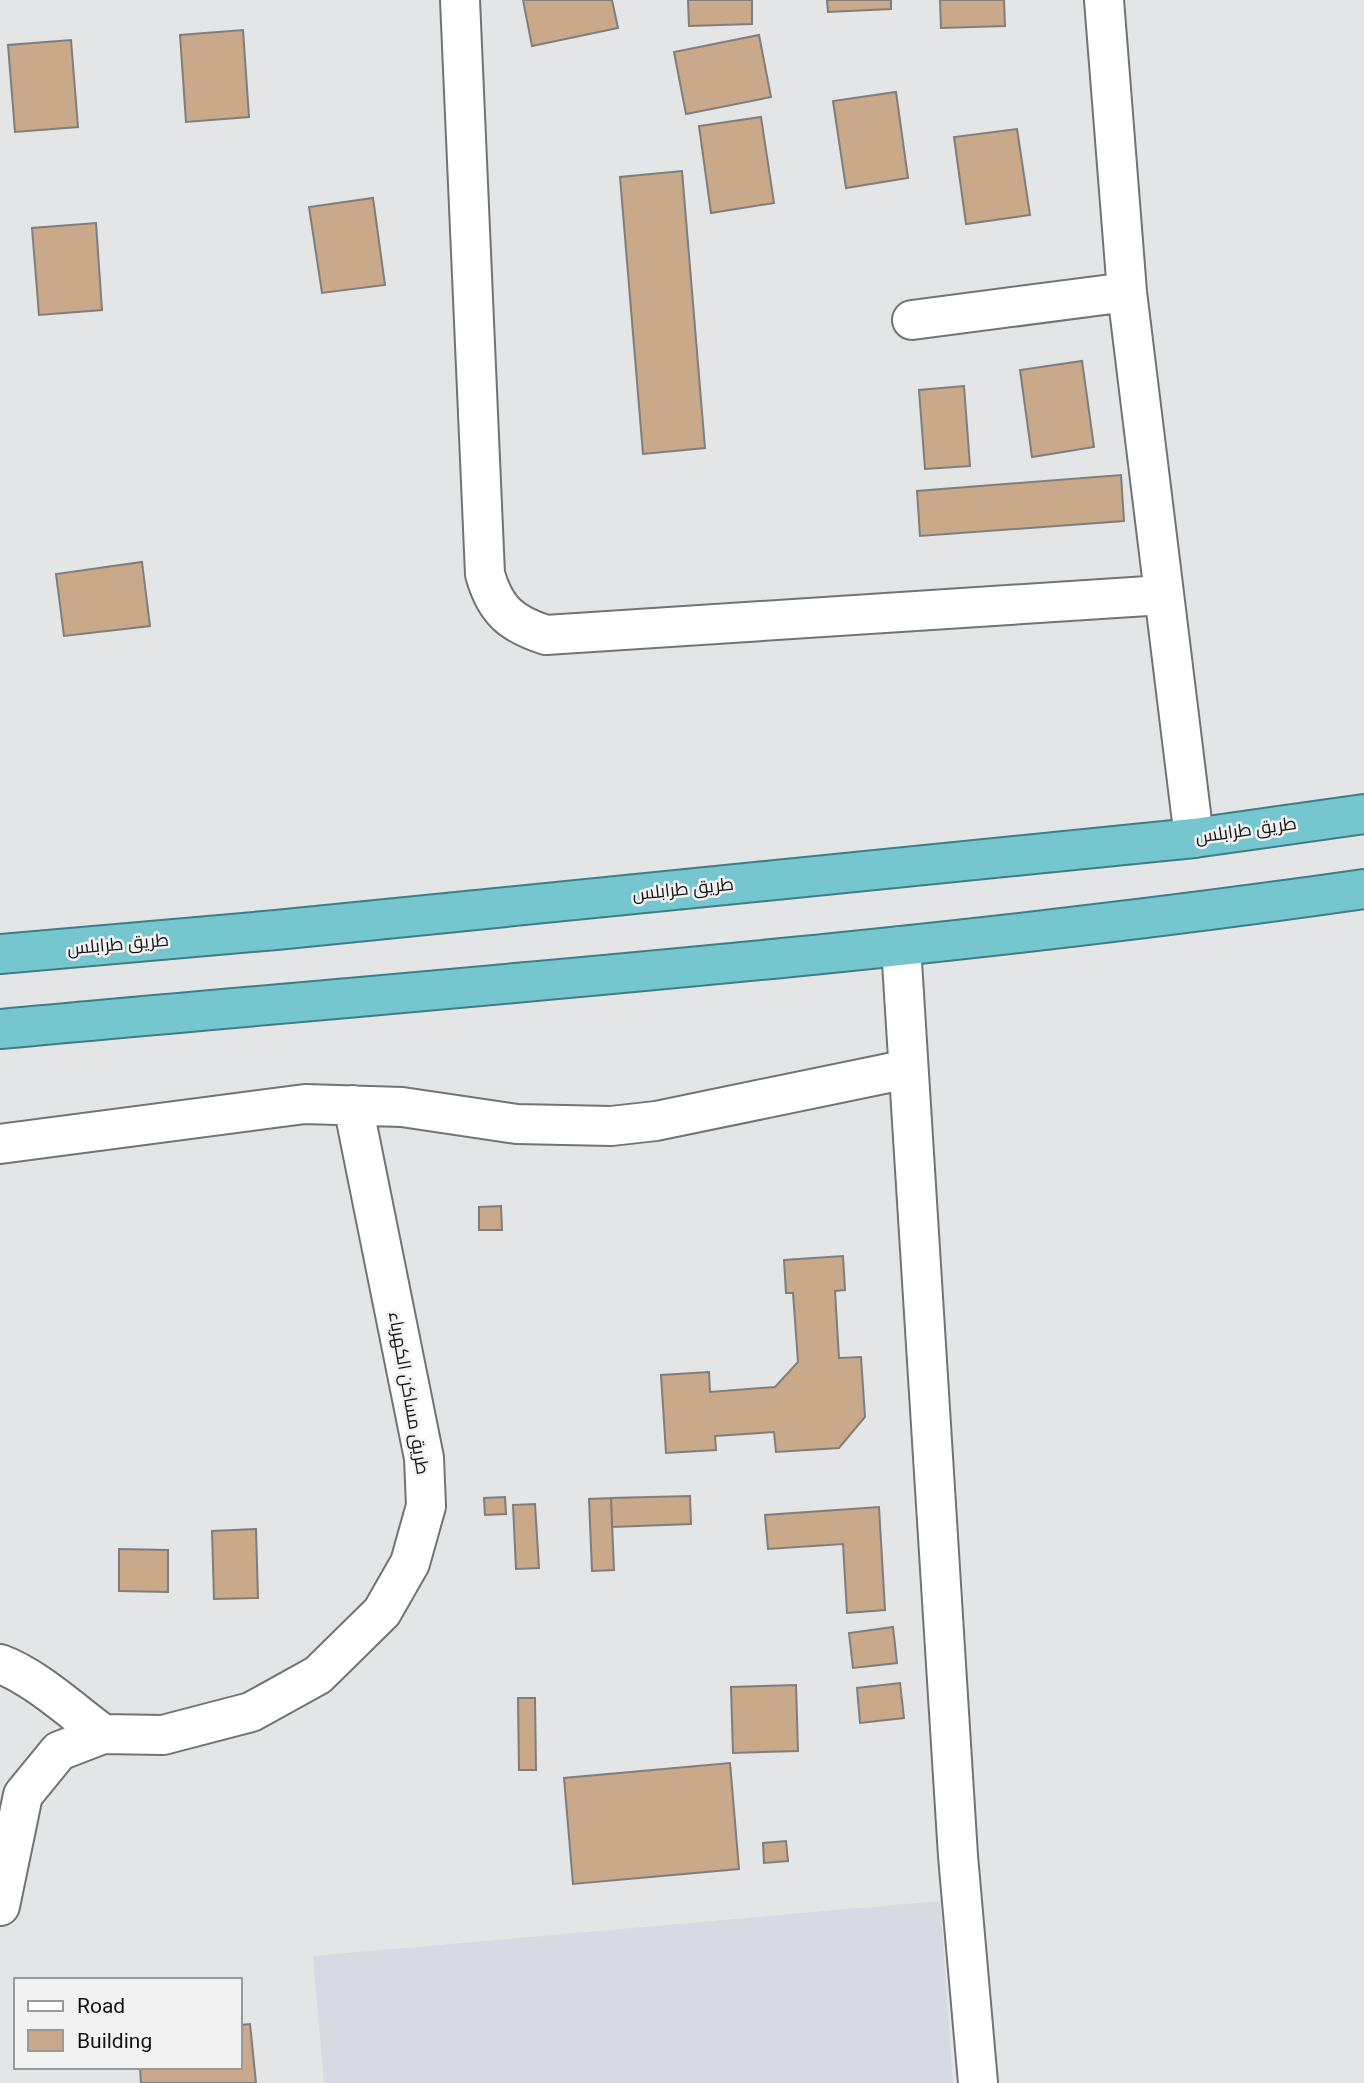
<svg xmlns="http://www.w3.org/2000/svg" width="1364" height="2083" viewBox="0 0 1364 2083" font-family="Roboto,Cairo,sans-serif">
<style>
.built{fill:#d8dae3}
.building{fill:#caa98b;stroke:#7f7e7d;stroke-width:2}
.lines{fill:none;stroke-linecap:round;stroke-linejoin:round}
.minor-casing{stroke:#727374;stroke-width:42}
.trunk-casing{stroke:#3d7e86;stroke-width:42}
.minor{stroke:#fff;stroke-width:38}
.trunk{stroke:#76c6d0;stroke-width:38}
.labels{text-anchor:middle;stroke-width:5;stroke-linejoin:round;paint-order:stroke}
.street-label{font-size:18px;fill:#131313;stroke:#f2f2f3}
</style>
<rect width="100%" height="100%" fill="#e4e5e6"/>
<path class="built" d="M940,1901L953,2083H324L313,1956Z"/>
<path class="building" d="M523,0H612L618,28L532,46Z
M688,0H752V24L689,26Z
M827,0H891V9L828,12Z
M940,0H1004L1005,26L941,28Z
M243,30L249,117L186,122L180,35Z
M759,35L771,97L686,114L674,52Z
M71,40L78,127L15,132L8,45Z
M896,92L908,178L846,188L833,101Z
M761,117L774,203L711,213L699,126Z
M1017,129L1030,215L966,224L954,137Z
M682,171L705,448L643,454L620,177Z
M373,198L385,285L322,293L309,207Z
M96,223L102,310L39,315L32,228Z
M1082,361L1094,447L1032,457L1020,370Z
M964,386L970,466L925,469L919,390Z
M1121,475L1124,521L920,536L917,491Z
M142,562L150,626L64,636L56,574Z
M501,1206L502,1230H479V1207Z
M843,1256L845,1290L835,1291L839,1358L861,1357L865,1417L839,1448L776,1452L774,1432L715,1436L716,1450L666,1453L661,1375L709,1372L710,1392L775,1387L798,1362L793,1293H786L784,1260Z
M690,1496L691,1524L612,1527L611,1498Z
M505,1497L506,1514L485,1515L484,1498Z
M611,1498L614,1570L592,1571L589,1499Z
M535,1504L539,1568L516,1569L513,1505Z
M879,1507L885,1610L847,1613L843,1544L768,1549L765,1515Z
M256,1529L258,1598L214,1599L212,1531Z
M119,1549L168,1550V1592L119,1591Z
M893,1627L897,1663L853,1668L849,1633Z
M900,1683L904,1718L860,1723L857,1688Z
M796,1685L798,1751L733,1753L731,1687Z
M518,1698H535L536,1770H519Z
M730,1763L739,1869L573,1884L564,1778Z
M786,1841L788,1861L764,1863L763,1843Z
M250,2024L256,2083H141L140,2067H240V2025Z"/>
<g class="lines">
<defs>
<path id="minor" d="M460,0L485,574C495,610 511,624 546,635L1163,595
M1104,0L1127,292L1194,838
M912,320L1127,292
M901,946L958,1856L978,2083
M0,1144L305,1104L402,1107L517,1124L611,1126L656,1121L908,1069
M0,1664C34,1676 73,1712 103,1734
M0,1906L23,1795L59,1751L103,1734L163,1735L251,1712L318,1675L382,1612L410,1563L426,1506L424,1458L353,1105"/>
<path id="trunk" d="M0,954L276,930L1194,838L1364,814
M0,1029C455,987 912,954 1364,889"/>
</defs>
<use href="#minor" class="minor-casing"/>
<use href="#trunk" class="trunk-casing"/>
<use href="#minor" class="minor"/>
<use href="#trunk" class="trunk"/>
</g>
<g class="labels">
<g class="street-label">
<text transform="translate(1246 830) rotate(-8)" y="6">طريق طرابلس</text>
<text transform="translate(683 889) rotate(-6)" y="6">طريق طرابلس</text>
<text transform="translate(118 944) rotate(-5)" y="6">طريق طرابلس</text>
<text transform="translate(409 1393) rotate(80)" y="6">طريق مساكن الكهرباء</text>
</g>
</g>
<rect x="14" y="1978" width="228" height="91" fill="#f2f2f3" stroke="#999999" stroke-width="2"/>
<rect x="28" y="2001" width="35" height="10" fill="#ffffff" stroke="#999999" stroke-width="2"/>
<text x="77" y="2013" font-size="21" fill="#131313">Road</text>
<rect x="28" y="2030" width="35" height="21" fill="#caa98b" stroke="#999999" stroke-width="2"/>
<text x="77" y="2048" font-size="21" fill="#131313">Building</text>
</svg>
